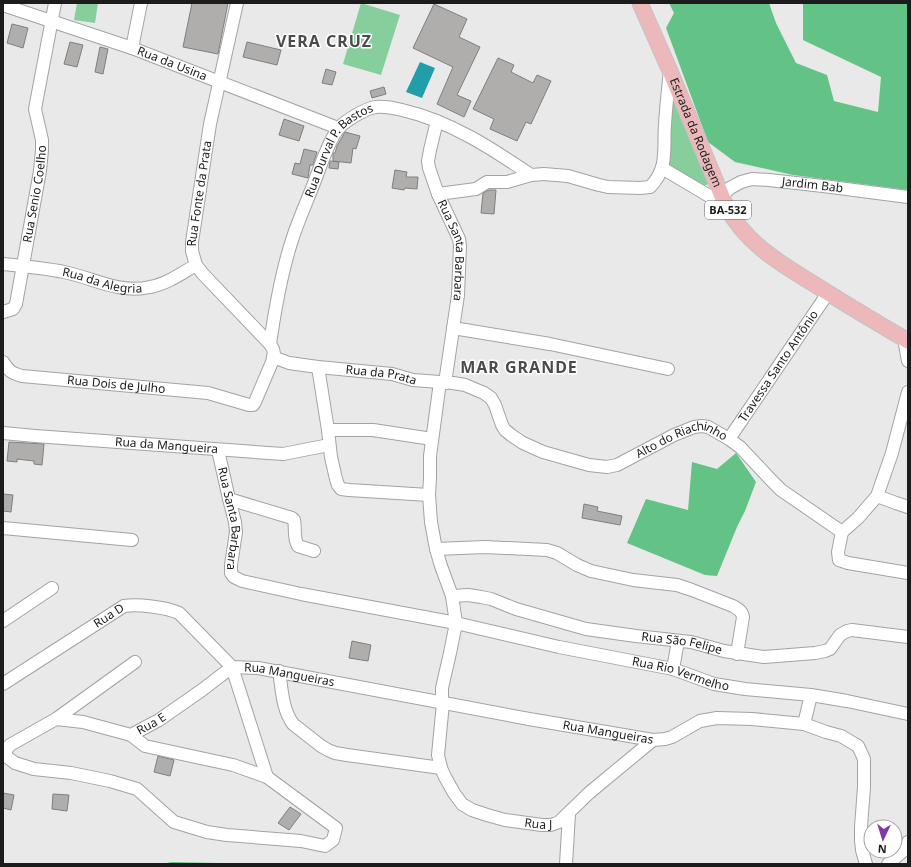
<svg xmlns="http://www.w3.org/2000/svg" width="911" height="867" viewBox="0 0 911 867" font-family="'Noto Sans',sans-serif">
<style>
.green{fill:#86cf9d}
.forest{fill:#63c386}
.water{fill:#209ea9}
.building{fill:#afaead;stroke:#807f7f}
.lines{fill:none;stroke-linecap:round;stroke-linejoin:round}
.minor-casing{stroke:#a2a3a4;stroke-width:14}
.major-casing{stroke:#c4c4c4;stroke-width:17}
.minor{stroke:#fff;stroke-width:12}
.major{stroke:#ecb8b9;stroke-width:15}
.labels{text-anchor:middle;stroke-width:3;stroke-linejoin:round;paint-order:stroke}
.shield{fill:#fff;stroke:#606061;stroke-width:1}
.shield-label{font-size:11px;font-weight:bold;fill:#1c1c1d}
.street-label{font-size:12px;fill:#1c1c1d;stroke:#fff}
.district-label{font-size:16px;font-weight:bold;letter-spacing:1px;fill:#4b4b4c;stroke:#fff}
</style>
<rect width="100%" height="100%" fill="#e9e9ea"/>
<path class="green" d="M77,3H98L95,23L74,20Z
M361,3L400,15L381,75L343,64Z
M675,97L710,184L701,186L667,169L670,98Z"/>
<path class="forest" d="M669,3H769L776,23L796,63L827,75L834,101L878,112L881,77L803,40V3H908V190L793,175L735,162L708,142L666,28L674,13Z
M736,453L756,482L745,511L737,527L717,576L705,575L627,543L646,499L688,510L692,462L717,469Z
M172,862L274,864H161Z"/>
<path class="water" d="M420,62L435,68L422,98L406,92Z"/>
<path class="building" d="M192,3H228L218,54L183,47Z
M434,4L467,19L459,37L480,47L457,95L471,101L464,117L437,104L453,67L413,48Z
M12,24L28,28L23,48L7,43Z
M70,42L83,45L77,67L64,64Z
M247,42L281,50L277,65L243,57Z
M100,47L108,49L103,74L95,72Z
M498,58L514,65L511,72L533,83L537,75L551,81L531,124L526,122L517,141L490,129L494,119L473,109Z
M326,69L336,72L332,85L322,83Z
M384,87L386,94L372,98L370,91Z
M284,119L304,126L299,141L279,135Z
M345,132L360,136L356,149L353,148L351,163L333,161V153H335L337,146Z
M304,149L317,152L313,165H310L308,178L292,174L295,163L300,164Z
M330,161L339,162L338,169L329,168Z
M395,170L407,172L406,177H418L417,189L405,188L404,190L392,188Z
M489,190H496L494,214L481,213L483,193Z
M9,442L44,444L42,465L34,464V461L17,459V462L7,461Z
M3,494L13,495L11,512L3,511Z
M584,504L598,507L597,511L622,516L620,525L582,518Z
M352,641L371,645L368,661L349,658Z
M158,756L174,760L170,776L154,772Z
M3,793L14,795L11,810L3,808Z
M53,794L69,795L67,811L52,809Z
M290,807L301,814L289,830L278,823Z"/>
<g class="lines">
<defs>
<g id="minor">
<path id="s1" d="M3,5L132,48L338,128"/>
<path d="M132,48L141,3"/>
<path id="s2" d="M437,121L430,150L428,161L429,168L438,194L459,239L460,246L458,295L445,383"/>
<path d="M662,168L726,206"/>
<path d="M438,194L476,189L487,182H507L531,175L544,174L568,176L599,185L608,187L640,188L650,187C669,168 663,148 665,125C666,107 668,89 670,71"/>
<path id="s3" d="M722,196L730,188L741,182L752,179L769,180L823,186L908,197"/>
<path id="s4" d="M3,264C23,266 44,268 64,272C94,278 118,294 150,287C167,284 182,273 196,265"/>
<path id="s5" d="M3,312L13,309L16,304L40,171L42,150V140L35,109L55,3"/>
<path d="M453,328L550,344L668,369"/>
<path d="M904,339L908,361"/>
<path id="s6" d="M270,344C275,309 281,274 292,240C299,218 309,197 317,175C321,164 331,136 339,128C346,120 365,109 375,107C384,106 394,108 402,110C450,121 491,148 531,175"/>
<path id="s7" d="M273,357L289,363L318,367L392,374L413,380L453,383L465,385L484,393L491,398L495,405L502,425L505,430L511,435L523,443L543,452L589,465L607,467L617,465L674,435L694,427L702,426L708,427L729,439L740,447L772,481L781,490L842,532"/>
<path id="s8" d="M3,362C9,371 11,373 22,376L208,393L249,405H253L255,402L272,362L274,354L273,349L270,344L203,274L196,265L192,251V242L210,124L237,3"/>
<path d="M318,367L328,430L331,457L336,479L338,485L341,489L349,490L429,495"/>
<path id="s9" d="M440,382L430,456V478L429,495L431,522L436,549L441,566L452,596L456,623L450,653L442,688V696L443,703L438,755L441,768L445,777L454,793L462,804L472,810L487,815L505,820L542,825H551L559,822L589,793L653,740"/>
<path d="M328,430H373L432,439"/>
<path id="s10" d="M3,433L35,436L283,454L329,445"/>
<path id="s11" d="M729,439L828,293"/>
<path id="s12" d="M218,450L229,499L235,522L236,532L231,565V573L234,577L242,581L301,594L456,623L559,647L673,669L714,684L745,689L811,695L847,701L908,714"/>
<path d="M877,496L896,503L908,507"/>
<path d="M229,499L292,518L294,520C296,529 293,538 298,546L314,551"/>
<path d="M3,528L132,540"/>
<path d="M842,532L858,518L877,496L892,453L908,392"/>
<path d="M842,532L838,552L839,560L848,563L908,573"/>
<path d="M436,549L485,547L547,550L557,553L577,565L591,571L633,580L677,585L692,590L733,606C738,609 742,611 743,617L737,654"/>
<path id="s13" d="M452,596L468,595L481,597L491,599L516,609L586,629L636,636L691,642L724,651L764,657L815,653L825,651L830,649L840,635L847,631L852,630L908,637"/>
<path d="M3,621L52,588"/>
<path id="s14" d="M232,667L258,668L529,719L653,740L665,739L672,737L700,721L717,718L752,719L804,724L826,732L841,736L858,746L864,759V787L861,827V840L862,850L866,864"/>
<path d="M673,669L678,641"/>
<path d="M279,671C282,689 282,709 293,724L321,746L328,750L335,753L347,755L441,768"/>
<path id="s15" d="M3,684L124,606C138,604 165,607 179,613L232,667L267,777"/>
<path id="s16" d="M56,719L83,722L131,735L159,720L202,690L232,667"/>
<path d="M804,724L811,695"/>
<path d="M3,754L15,763L34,769L71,773L110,781L137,789L174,822L207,832L227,835L301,841L325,846L333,840L336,828L267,777L233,765L145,746L131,735"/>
<path d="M3,754L10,745L56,719L135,662"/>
<path d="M566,864L569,814"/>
<path d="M888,864L903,851L908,842"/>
</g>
<g id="major">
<path id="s17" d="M640,3L670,71L726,206C747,246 785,266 822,289C850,307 879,324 908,341"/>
</g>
</defs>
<use href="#minor" class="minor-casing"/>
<use href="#major" class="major-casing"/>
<use href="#minor" class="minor"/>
<use href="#major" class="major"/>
</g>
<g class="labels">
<rect class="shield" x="705" y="201" width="46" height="18" rx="3"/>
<g class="shield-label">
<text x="728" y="214">BA-532</text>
</g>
<g class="street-label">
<text dy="4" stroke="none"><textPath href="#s1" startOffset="179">Rua da Usina</textPath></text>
<text dy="4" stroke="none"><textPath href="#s17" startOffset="141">Estrada da Rodagem</textPath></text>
<text dy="4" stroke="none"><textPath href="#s6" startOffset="210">Rua Durval P. Bastos</textPath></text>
<text dy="4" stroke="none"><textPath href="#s3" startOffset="96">Jardim Bab</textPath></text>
<text dy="4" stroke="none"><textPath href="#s5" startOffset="128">Rua Senio Coelho</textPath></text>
<text dy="4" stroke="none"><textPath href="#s8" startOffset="505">Rua Fonte da Prata</textPath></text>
<text dy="4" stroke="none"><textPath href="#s2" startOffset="135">Rua Santa Barbara</textPath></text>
<text dy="4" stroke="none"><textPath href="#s4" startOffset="101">Rua da Alegria</textPath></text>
<text dy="4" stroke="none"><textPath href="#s11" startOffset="88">Travessa Santo Antônio</textPath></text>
<text dy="4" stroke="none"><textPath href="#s7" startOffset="110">Rua da Prata</textPath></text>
<text dy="4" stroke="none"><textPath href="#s8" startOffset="119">Rua Dois de Julho</textPath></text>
<text dy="4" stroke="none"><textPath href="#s10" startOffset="164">Rua da Mangueira</textPath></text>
<text dy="4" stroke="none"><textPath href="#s7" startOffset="451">Alto do Riachinho</textPath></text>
<text dy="4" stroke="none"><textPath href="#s12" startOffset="70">Rua Santa Barbara</textPath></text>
<text dy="4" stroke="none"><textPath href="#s15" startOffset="126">Rua D</textPath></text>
<text dy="4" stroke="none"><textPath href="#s13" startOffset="236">Rua São Felipe</textPath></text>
<text dy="4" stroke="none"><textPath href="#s12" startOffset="588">Rua Rio Vermelho</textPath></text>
<text dy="4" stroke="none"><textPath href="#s14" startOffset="58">Rua Mangueiras</textPath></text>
<text dy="4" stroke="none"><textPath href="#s16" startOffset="100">Rua E</textPath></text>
<text dy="4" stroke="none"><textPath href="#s14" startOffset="382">Rua Mangueiras</textPath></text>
<text dy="4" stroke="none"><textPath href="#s9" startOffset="514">Rua J</textPath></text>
</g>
<g class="district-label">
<text x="324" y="47">VERA CRUZ</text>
<text x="519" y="373">MAR GRANDE</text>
</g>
</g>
<rect width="911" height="867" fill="none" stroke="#1c1c1d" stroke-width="8"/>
<g transform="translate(883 839) rotate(184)"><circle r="19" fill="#ffffff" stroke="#a4a4a5"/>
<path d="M0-3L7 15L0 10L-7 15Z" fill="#7f39ad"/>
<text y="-6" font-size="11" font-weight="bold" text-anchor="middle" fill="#1c1c1d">N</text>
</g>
</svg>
